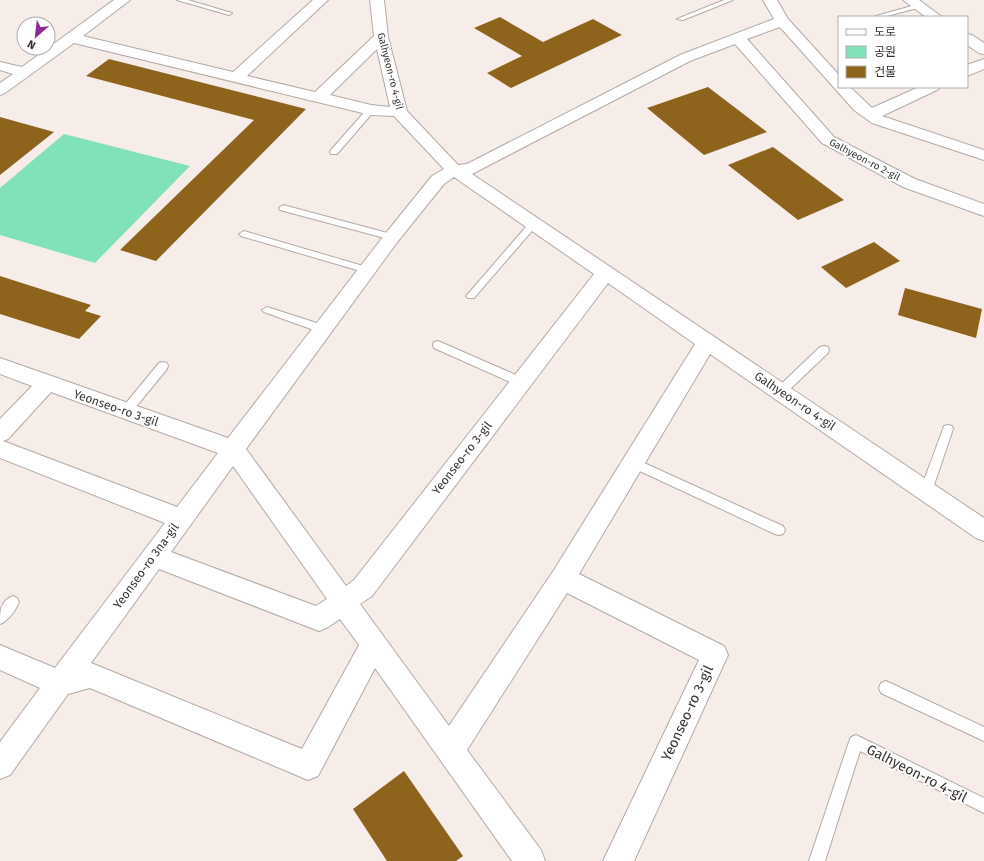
<svg xmlns="http://www.w3.org/2000/svg" width="984" height="861" viewBox="0 0 984 861" font-family="'Fira Sans','Noto Sans KR',sans-serif">
<style>
.green{fill:#81e2b8}
.building{fill:#8e641d}
.lines{fill:none;stroke-linecap:round;stroke-linejoin:round}
.service-casing{stroke:#b2aaa6;stroke-width:2}
.minor-casing{stroke:#b2aaa6;stroke-width:2}
.service{fill:#fff;fill-rule:evenodd}
.minor{fill:#fff;fill-rule:evenodd}
.labels{text-anchor:middle;stroke-width:4;stroke-linejoin:round;paint-order:stroke}
.far-street-label{font-size:10px;fill:#363231;stroke:#fff}
.street-label{font-size:12px;fill:#363231;stroke:#fff}
.near-street-label{font-size:14px;fill:#363231;stroke:#fff}
</style>
<rect width="100%" height="100%" fill="#f6ece8"/>
<path class="green" d="M64,134L190,166L95,263L0,235V188Z"/>
<path class="building" d="M500,17L543,42L593,19L622,35L511,88L487,73L522,56L474,28Z
M109,59L306,109L156,261L120,250L254,120L86,76Z
M708,87L767,132L704,155L647,108Z
M0,117L54,132L0,175Z
M773,147L844,200L798,220L728,165Z
M874,242L900,261L846,288L821,267Z
M0,276L91,305L85,311L101,316L79,339L0,314Z
M905,288L982,309L976,338L898,315Z
M404,771L463,856L456,861H387L353,809Z"/>
<g class="lines">
<defs>
<path id="service" d="M177,0H188L232,13L229,15Z
M724,0H733L683,20L677,19Z
M919,4L922,6L921,7L883,17L876,16Z
M368,108H374L375,110L337,154H331L330,152L331,150Z
M283,205L395,235L397,237L392,240L280,210L279,208Z
M534,220L537,221L538,223L537,225L474,298H468L466,296L468,294L531,221Z
M244,231L370,268L372,270L367,273L241,236L239,234Z
M267,307L326,326L327,329L326,332L322,333L264,312L262,310Z
M438,341L525,379L526,382L525,385H517L434,348L433,345L434,342Z
M824,346L828,347L829,350L828,353L785,394H777L776,391L777,388L820,347Z
M163,362L167,363L168,366L167,369L130,414L126,415L122,414L121,411L122,408L159,363Z
M948,425L952,426L953,429L932,491L930,494L926,496L922,494L920,491L943,429L944,426Z
M633,458L783,526L785,530L783,534L779,535L775,534L629,466L627,463L629,460Z
M13,596L17,598L19,602C16,610 8,621 0,624C0,612 0,601 13,596Z
M886,681L984,727V741L881,693L879,688L881,683Z
M856,735L984,798V813L860,751L825,861H809L849,742L851,737Z"/>
<path id="minor" d="M114,0H130L83,36L233,72L313,0H328L247,76L315,92L374,36L370,0H384L388,37L407,111L458,165L467,164L680,55L774,19L763,0H777L788,19L839,75V87H850L872,108L919,87H940L937,90L882,116L984,150V160L872,123L854,110L780,27L747,39L834,137L915,179L984,204V216L903,187L822,143L735,44L690,61L472,174L984,518V541L976,538L710,354L579,574L724,646L728,655L634,861H603L699,660L567,593L467,750L541,850L545,861H512L375,668L318,776L308,780L90,688L68,694L10,775L0,779V742L40,688L0,670V645L55,668L165,523L0,458V419L32,386L0,374V358L228,438L386,233L432,176L444,169L394,116L371,115L74,43L5,93L0,95V83L13,74L0,70V62L22,67ZM377,49L390,107L371,105L330,95ZM454,177L594,274L354,580L346,586L246,449L398,241L444,184ZM608,283L695,344L554,570L449,726L360,604L372,596ZM51,392L218,453L177,507L3,441L8,439ZM233,466L327,599L316,606L171,552ZM159,569L319,631L328,627L340,619L359,645L302,749L91,663Z
M903,0H919L942,17H926Z
M967,34L972,35L984,43V54L979,53L967,45Z
M984,59V69L967,76V65Z"/>
</defs>
<use href="#service" class="service-casing"/>
<use href="#minor" class="minor-casing"/>
<use href="#service" class="service"/>
<use href="#minor" class="minor"/>
</g>
<g class="labels">
<g class="far-street-label">
<text transform="translate(391 71) rotate(76)" y="4">Galhyeon-ro 4-gil</text>
<text transform="translate(865 159) rotate(28)" y="4">Galhyeon-ro 2-gil</text>
</g>
<g class="street-label">
<text transform="translate(795 401) rotate(34)" y="4">Galhyeon-ro 4-gil</text>
<text transform="translate(116 408) rotate(19)" y="4">Yeonseo-ro 3-gil</text>
<text transform="translate(462 458) rotate(-52)" y="4">Yeonseo-ro 3-gil</text>
<text transform="translate(146 566) rotate(-54)" y="4">Yeonseo-ro 3na-gil</text>
</g>
<g class="near-street-label">
<text transform="translate(687 713) rotate(-65)" y="5">Yeonseo-ro 3-gil</text>
<text transform="translate(917 773) rotate(27)" y="5">Galhyeon-ro 4-gil</text>
</g>
</g>
<rect x="838" y="16" width="130" height="72" fill="#ffffff" stroke="#afadad"/>
<rect x="846" y="29" width="20" height="6" fill="#ffffff" stroke="#afadad"/>
<text x="874" y="36" font-size="12" fill="#363231">도로</text>
<rect x="846" y="46" width="20" height="12" fill="#81e2b8" stroke="#afadad"/>
<text x="874" y="56" font-size="12" fill="#363231">공원</text>
<rect x="846" y="66" width="20" height="12" fill="#8e641d" stroke="#afadad"/>
<text x="874" y="76" font-size="12" fill="#363231">건물</text>
<g transform="translate(36 36) rotate(208)"><circle r="19" fill="#ffffff" stroke="#afadad"/>
<path d="M0-3L7 15L0 10L-7 15Z" fill="#8a2b95"/>
<text y="-6" font-size="11" font-weight="bold" text-anchor="middle" fill="#363231">N</text>
</g>
</svg>
